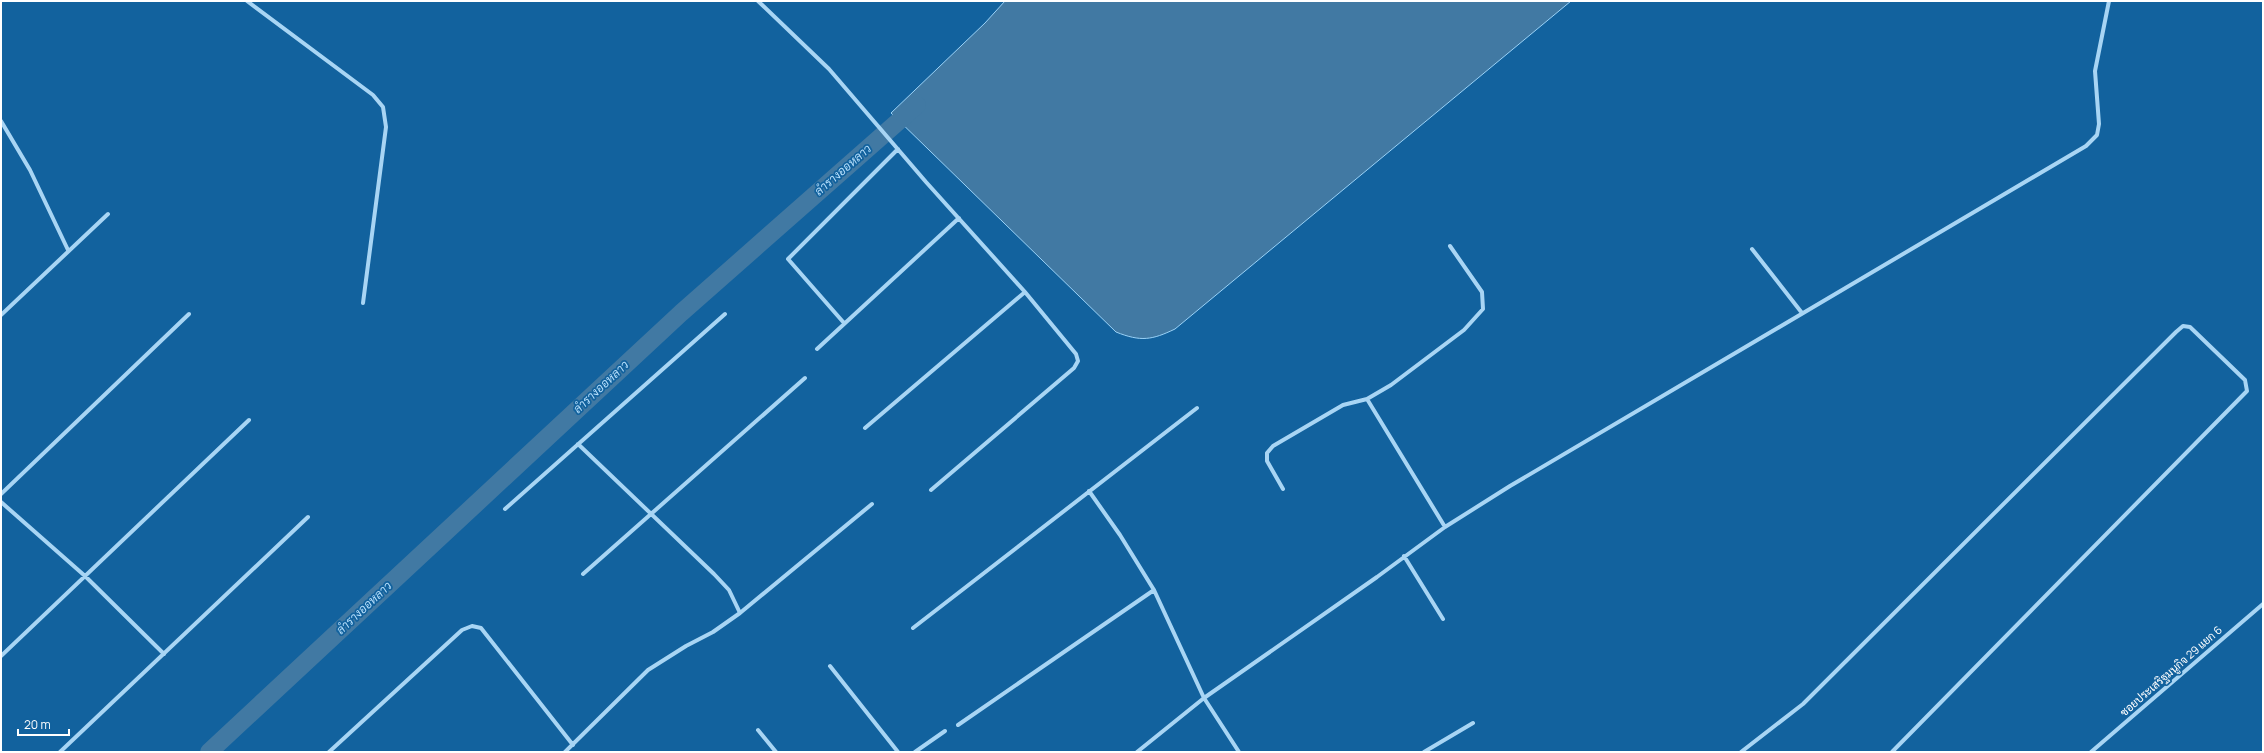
<svg xmlns="http://www.w3.org/2000/svg" width="2264" height="753" viewBox="0 0 2264 753" font-family="Manrope,Sarabun,sans-serif">
<style>
.water{fill:#4179a3;stroke:#9ad2f7}
.lines{fill:none;stroke-linecap:round;stroke-linejoin:round}
.canal{stroke:#4179a3;stroke-width:18}
.street{stroke:#a8d5f4;stroke-width:4}
.labels{text-anchor:middle;stroke-width:3.5;stroke-linejoin:round;paint-order:stroke}
.street-label{font-size:11px;fill:#fff;stroke:#12629e}
.water-label{font-size:12px;font-style:italic;fill:#b5defb;stroke:#12629e}
</style>
<rect width="100%" height="100%" fill="#12629e"/>
<path class="water" d="M1005,1H1571L1175,329C1152,340 1141,342 1116,332L891,113L985,23Z"/>
<g class="lines">
<path class="canal" d="M209,752L681,313L917,105"/>
<path class="street" d="M247,1L373,95L383,107L386,127L363,303
M758,1L829,69L926,182L1025,292L1076,354L1078,361L1074,368L931,490
M1,121L30,170L68,250
M1752,249L1802,313
M1,315L108,214
M844,323L788,259L898,149
M817,349L959,218
M1367,399L1445,527
M865,428L1025,292
M578,444L714,574L729,590L740,613
M1283,489L1267,461V453L1273,446L1343,405L1367,399L1391,385L1464,330L1483,309L1482,292L1450,246
M1089,491L1120,535L1154,590L1204,698L1239,752
M1,494L189,314
M1,502L85,576L164,654
M505,509L725,314
M1404,556L1443,619
M583,574L805,378
M913,628L1197,408
M1,656L249,420
M830,666L898,752
M958,725L1154,590
M758,730L776,752
M60,752L308,517
M329,752L462,630L472,626L481,628L573,745
M565,752L648,670L686,646L713,632L740,613L872,504
M915,752L945,731
M1137,752L1204,698L1377,577L1445,527L1510,486L2086,146L2097,135L2099,124L2095,71L2109,1
M1424,752L1473,723
M1741,752L1803,704L2176,332L2183,326L2190,327L2245,380L2247,391L1892,752
M2091,752L2263,604"/>
</g>
<g class="labels">
<g class="street-label">
<text transform="translate(2171 671) rotate(-41)" y="4">ซอยประเสริฐมนูกิจ 29 แยก 6</text>
</g>
<g class="water-label">
<text transform="translate(843 170) rotate(-41)" y="4">ลำรางออหลาว</text>
<text transform="translate(601 387) rotate(-43)" y="4">ลำรางออหลาว</text>
<text transform="translate(364 608) rotate(-43)" y="4">ลำรางออหลาว</text>
</g>
</g>
<rect width="2264" height="753" fill="none" stroke="#ffffff" stroke-width="4"/>
<path d="M18 729v6h51v-6" fill="none" stroke="#ffffff" stroke-width="2"/>
<text x="24" y="729" font-size="12" fill="#ffffff" stroke="#12629e" stroke-width="3" paint-order="stroke">20 m</text>
</svg>
